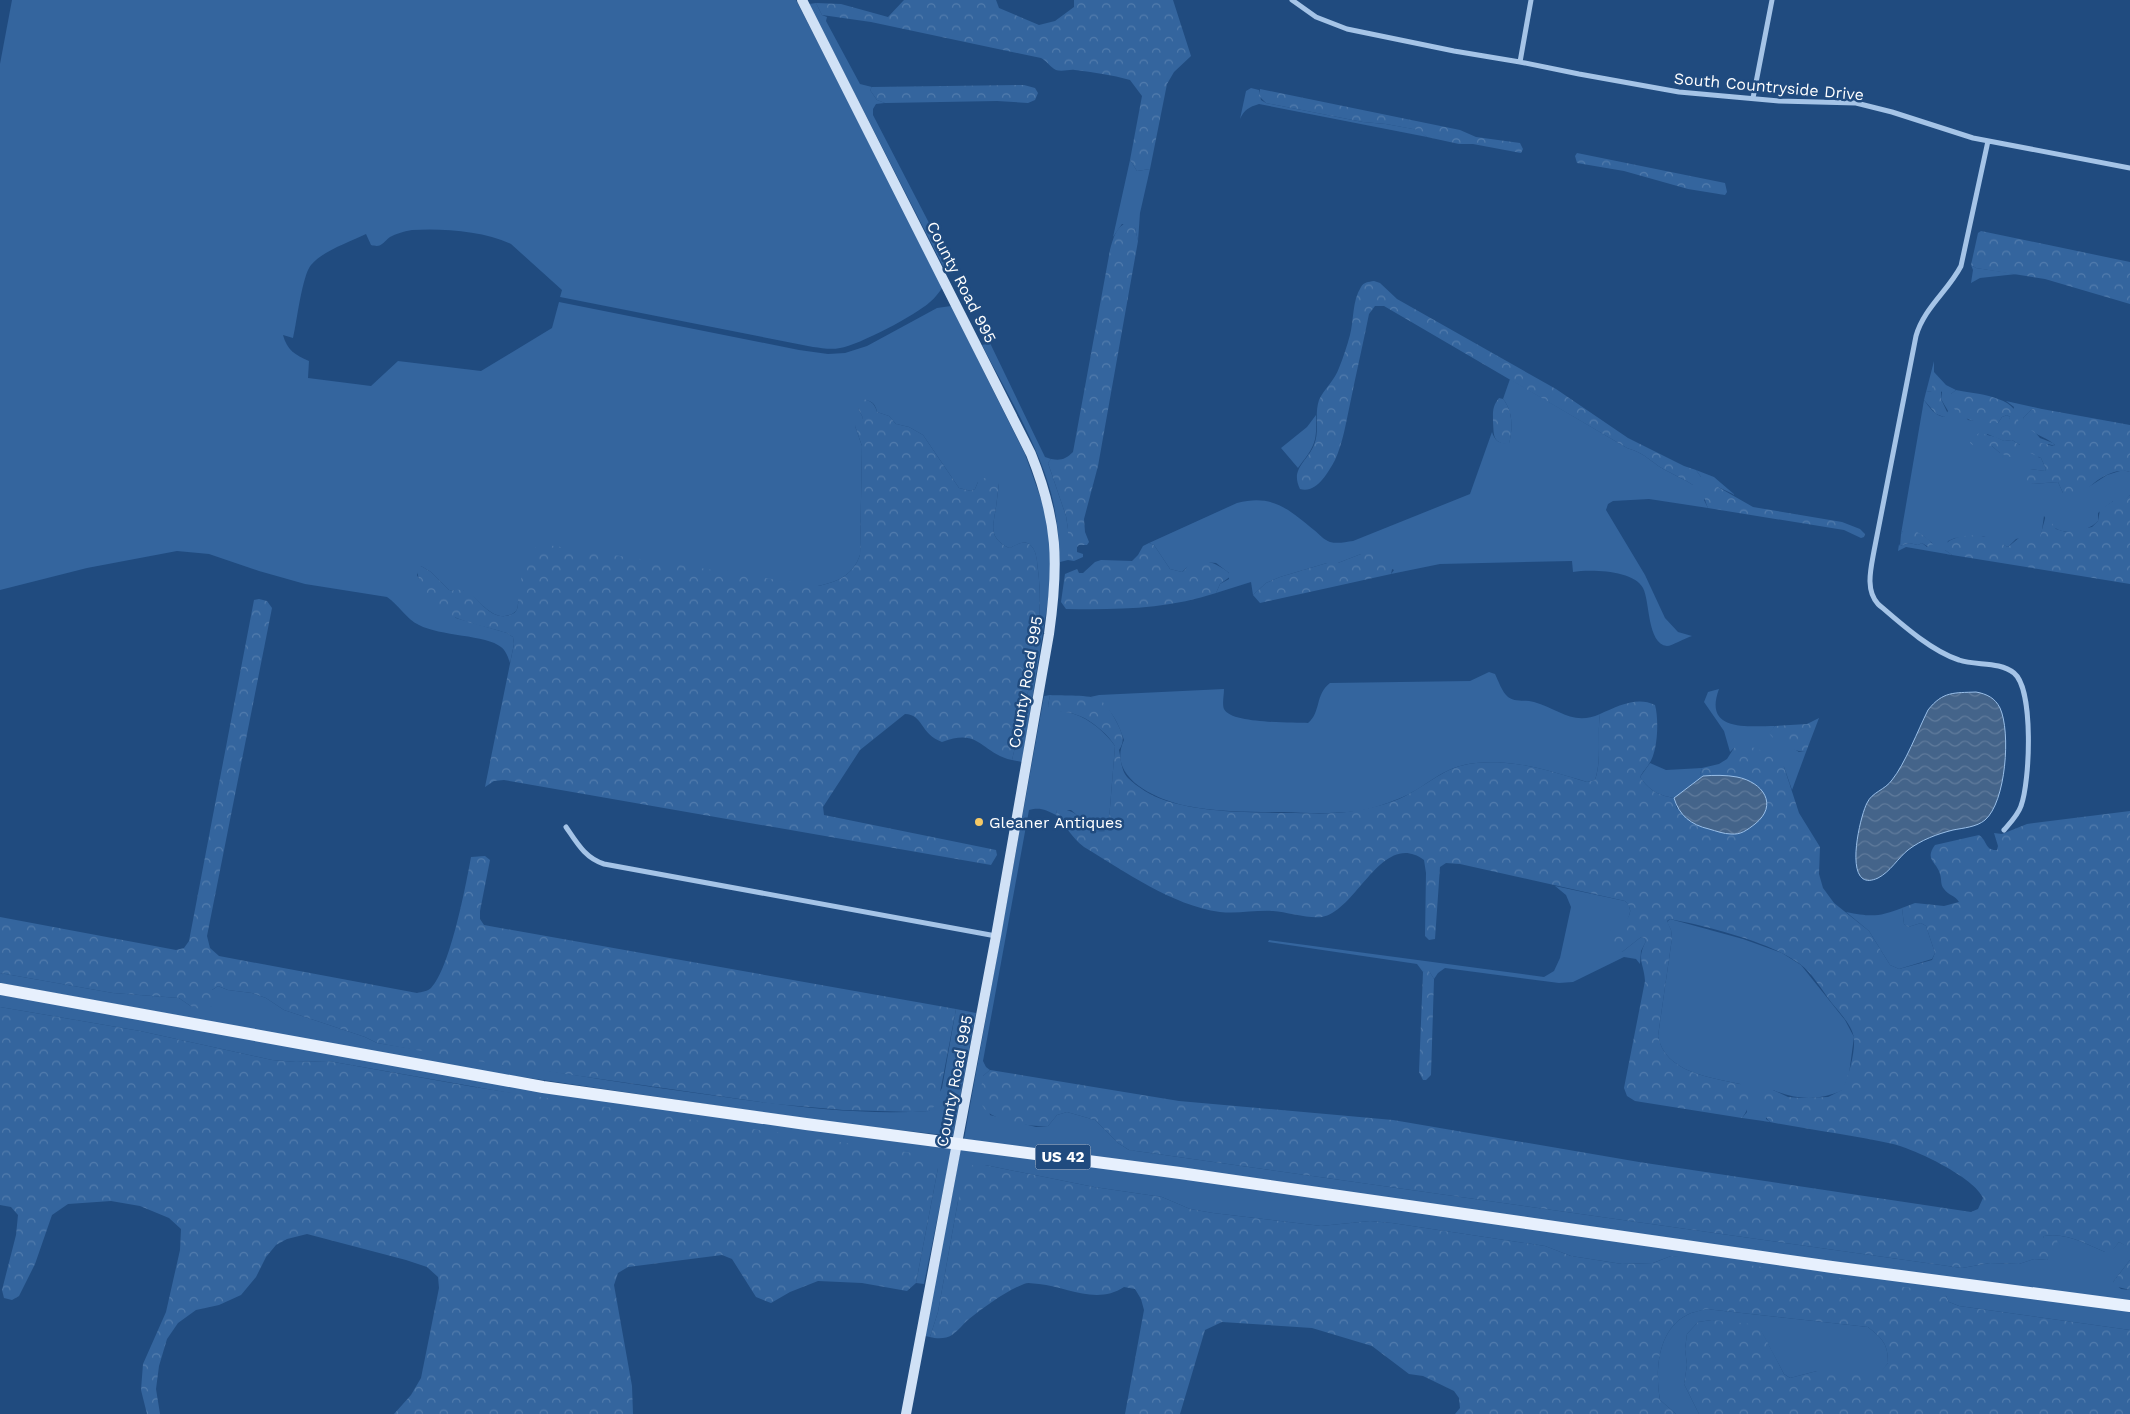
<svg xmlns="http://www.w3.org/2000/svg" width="2130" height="1414" viewBox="0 0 2130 1414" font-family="'Work Sans',sans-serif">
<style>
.green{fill:#34659e;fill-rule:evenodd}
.forest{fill:url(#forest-crowns)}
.water{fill:url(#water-waves);stroke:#99bfe9}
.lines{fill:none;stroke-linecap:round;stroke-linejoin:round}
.street{stroke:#a5c4e7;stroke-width:5}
.secondary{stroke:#d0e1f6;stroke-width:10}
.primary{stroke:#e7f0fd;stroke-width:12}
.poi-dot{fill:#f5c966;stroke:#204b7f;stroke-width:2}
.labels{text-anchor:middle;stroke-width:5;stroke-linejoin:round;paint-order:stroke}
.shield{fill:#204b7f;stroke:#bcc9d9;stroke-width:1}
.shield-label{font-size:15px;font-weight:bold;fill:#fff}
.street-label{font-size:16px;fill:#fff;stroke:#204b7f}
.poi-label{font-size:16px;fill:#fff;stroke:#204b7f;text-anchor:start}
</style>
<defs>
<pattern id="forest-crowns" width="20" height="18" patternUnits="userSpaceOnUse" patternTransform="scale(1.25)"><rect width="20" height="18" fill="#34659e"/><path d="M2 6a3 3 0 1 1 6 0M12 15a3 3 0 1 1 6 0" fill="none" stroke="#527cad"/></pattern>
<pattern id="water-waves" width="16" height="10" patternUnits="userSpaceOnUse" patternTransform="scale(1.25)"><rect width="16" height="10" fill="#44648a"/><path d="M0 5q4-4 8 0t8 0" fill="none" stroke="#607b9c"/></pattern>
</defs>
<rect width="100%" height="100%" fill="#204b7f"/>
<path class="green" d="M12,0H796L943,287C939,292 935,298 930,302C916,315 859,345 840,348C831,350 822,348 813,347L560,297L562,290L511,244C484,231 442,228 412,230C406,231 395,234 390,237C382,243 382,248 371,245L366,234C348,243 324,250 311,265C302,276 297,321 293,338L283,335C287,350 295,355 309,361L308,378L371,386L398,361L481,371L552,328L559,302L799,350L828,354L845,353L867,346L937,308L951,306L1025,454L1046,513L1050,549V589L1022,762L1012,760C1026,698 1046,634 1038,570C1037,562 1037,547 1027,543C1022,541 1015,546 1009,548C988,537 993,527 996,507C997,499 998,491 999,483L978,482L975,489L971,491L959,488L923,435L909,427L896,424L889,416L877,412C875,401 869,400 858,399V408L863,418L855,426L862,446L860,555C853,575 838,582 818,586L518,601C518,607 518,611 512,614C493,623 481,601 468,593C461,588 456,591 449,590L431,572L421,566L417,575L421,583L456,618L507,633L513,637L514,644L510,663C508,657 506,651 501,647C487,635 439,636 419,625C406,619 399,605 387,597L305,584L259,571L209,554L177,551L87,568L0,590V64Z
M816,3L822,15L827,17L826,21L860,84L872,87L870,90L877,100L885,103L876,104L873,109V115L955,273L947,274L809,4Z
M1251,88L1259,90L1261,100L1266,103L1363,122L1386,124L1419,130L1427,137L1259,104C1249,107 1244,110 1240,119L1246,91Z
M1130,160L1137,171L1150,169L1140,213L1138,241L1135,228L1122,224L1113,237Z
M1971,265L1976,268L2017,274L1980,278L1971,283L1973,270Z
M990,343L1045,457L1051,459L1048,463L1066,516L1068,529V560L1060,562C1059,538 1057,516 1051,493C1037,442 1006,392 982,345Z
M1934,361V372L1946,385L1956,390L1951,394L1968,420L1998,423L2002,417L2007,415L2010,417L2006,438L2014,407L2006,401L2042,409H2032L2023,418L2040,438L2053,443L2055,446L2048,444L2038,457L2041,458L2046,469L2045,471L2030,469L2031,484L2058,482L2063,493L2087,488L2107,475L2123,470L2130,472V495L2123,502L2113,501L2098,513V521C2089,531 2067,536 2055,528C2051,525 2047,520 2044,516L2041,537H2025L2016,539L2008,547L1983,536L1955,538L1948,541L1945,550L1952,555L1906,547L1898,551L1899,544L1900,546L1909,543L1918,545L1922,543L1927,547L1932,543L1922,535L1903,531L1901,534L1924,400C1930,408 1934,415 1944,417L1948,411L1941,399L1942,392L1932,386V391L1926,392ZM1987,434L2004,441L2012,440L2020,445L2000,453L1992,446H1989Z
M1510,379L1627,448C1647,454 1649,461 1665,470C1674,475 1684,479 1693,485L1701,477L1696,470L1714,477L1735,495L1718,487L1704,500L1708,508L1649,499L1613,501L1608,504L1606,510L1645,575L1665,618L1678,632L1692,636C1685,638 1672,646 1667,646C1647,644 1650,601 1643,588C1634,570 1590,569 1573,572L1572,561L1440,564L1391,574L1394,570L1361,554L1338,563H1327L1280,577L1266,583L1253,595L1251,582L1216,593L1220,584L1229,579V573L1216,563L1204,562L1188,566L1182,572L1170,569L1154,545L1149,543L1237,503C1273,494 1288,509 1314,530C1319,534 1324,540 1330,542C1338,544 1345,542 1353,541L1470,494L1492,432C1495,441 1499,444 1509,443C1513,429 1513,411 1503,399Z
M1316,415C1317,443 1315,446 1298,468L1281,448L1307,427Z
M1489,672L1495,674C1498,680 1502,692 1508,697C1516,703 1526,699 1534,702C1559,709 1573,726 1600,714C1597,735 1602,759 1595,780L1587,782C1550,771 1515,759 1476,763C1441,766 1427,788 1398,799C1386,804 1370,809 1358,811C1333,814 1306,813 1282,812C1250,812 1218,812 1187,806C1157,800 1106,778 1124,740C1118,722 1109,703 1090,697L1099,695L1224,689C1224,695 1222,704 1224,709C1231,724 1292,722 1308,723C1321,713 1315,694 1330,683L1470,681Z
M1719,689C1703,732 1747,726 1775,726L1770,733L1799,752H1806L1792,790L1784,767L1734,748L1730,752L1724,731L1704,702L1708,692Z
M1050,695L1048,706C1057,712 1065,711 1074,714C1090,719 1106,733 1115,746L1109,820L1106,831L1096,832L1071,810H1057L1056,815C1046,810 1040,807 1029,810L983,1061L986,1067L990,1070L983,1076L990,1115L1036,1127L1048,1126L1057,1115L1067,1112L1095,1120L1118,1143L1129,1150L1962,1268L1990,1263L2019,1264L2034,1259L2047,1260L2056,1240H2044L2043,1238L2044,1236C2066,1232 2086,1244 2105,1252L2113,1249L2119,1242L2127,1246V1253H2130V1260L2113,1282L2121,1289L2130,1290V1305L964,1139L1044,696Z
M1650,763L1666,770L1702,768L1700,774L1703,776L1674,798C1658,795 1650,791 1640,777Z
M1555,886L1625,901C1638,913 1623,924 1615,935L1622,952L1641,937L1644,938L1646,941L1641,951L1640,964L1636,959L1624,957L1573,982L1559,983L1445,968L1438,973L1434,979L1429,971L1423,972L1417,964L1268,942L1269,940L1544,977L1554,971L1560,958L1571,907L1566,895Z
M1902,908L1904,924L1908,927L1921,923L1926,926L1935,953L1932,959L1899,969L1890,965L1869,931L1846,912C1871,917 1879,917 1902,908Z
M1670,919L1743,939L1782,953L1801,965L1845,1020L1854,1037L1849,1074L1843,1090C1819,1101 1797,1100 1773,1090L1766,1119L1770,1122L1742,1118L1747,1112L1740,1084C1710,1077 1665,1073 1658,1036L1672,938L1671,930L1667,922Z
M0,973L113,993L179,998L192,1007L212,1006V990L218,986L228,990L252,993L266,998L284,1010L365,1037L377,1043C488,1061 599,1080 710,1095C782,1105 856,1116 929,1111L942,1088L956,1009L976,1013L953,1136L843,1124L487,1072L0,983Z
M0,995L952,1147L924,1284L916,1283L938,1168L328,1061L296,1062L272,1060L140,1031L0,1007Z
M961,1148L2130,1308V1330L1959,1306L1949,1302L1946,1296L1671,1256L1653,1263L1622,1264L1571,1256L1545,1246L1392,1223L1370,1221L1321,1226L1213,1213L1190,1209L1162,1197L1094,1187L985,1165L958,1201L938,1312L930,1337L925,1336Z
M1706,1309L1868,1327C1883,1339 1888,1344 1888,1363L1882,1371H1817L1790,1378L1784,1374L1761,1331L1712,1320L1698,1322L1687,1334L1685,1349L1687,1365L1684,1384L1699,1414H1676L1660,1400C1655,1372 1657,1330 1687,1315C1692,1312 1699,1311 1706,1309Z"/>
<path class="forest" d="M904,0H996L999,8L1039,25L1055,21L1074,7V0H1173L1191,56L1174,72L1167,84L1150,169L1137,171L1130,160L1142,96L1130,80C1112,75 1093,72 1075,70C1069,69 1063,72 1056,70C1050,67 1047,61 1041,58L871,22L822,15L816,3L841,4L888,17Z
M1024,85L1035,88L1038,93L1035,100L1028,103L997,101L885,103L877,100L870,90L872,87Z
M1260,89L1460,130L1476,137L1520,143L1523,149L1521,153L1473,144H1459L1427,137L1418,130L1386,124L1363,122L1266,103L1259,96Z
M1577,153L1725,183L1727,192L1725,195L1688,189L1624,171L1577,163L1575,156Z
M1128,222L1135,228L1138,241L1098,466L1084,519L1085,532L1089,542L1087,545H1079L1077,547V552L1083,554V557L1074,561L1068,560V529L1066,516L1048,463L1051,459C1061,461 1066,459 1073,452L1110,250C1113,239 1116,226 1128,222Z
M1981,231L2130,262V304L2045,279L1976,268L1971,265L1978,233Z
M1374,281L1380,283L1397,299L1556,389L1628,438L1684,466L1696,470L1701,477V483L1698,486L1693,485C1684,479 1674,475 1665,470C1649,461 1647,454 1627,448L1384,306H1375L1369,314C1363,344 1356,374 1350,404C1346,422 1343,443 1335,460C1328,473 1316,494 1300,489C1290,469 1307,462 1314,445C1320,431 1314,415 1319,400C1324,389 1335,380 1339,368C1343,358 1347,346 1350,335C1354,320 1352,301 1361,287C1364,282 1368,282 1374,281Z
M1935,384L1941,387V399L1948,414L1944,417L1936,414L1924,400L1926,392L1932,391V386Z
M1956,390C1975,394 2022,396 2018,424C2017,429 2011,436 2006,438L2001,433L2002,427L2007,425L2010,417L2007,415L2002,417L1998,423C1976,424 1958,420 1948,399L1951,394Z
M858,398C869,400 874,401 877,412L889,416L896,424L909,427L923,435L959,488L971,491L975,489L978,482L983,478L995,479L999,483C998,491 997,499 996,507C993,527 988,537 1009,548C1015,546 1021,541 1027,543C1037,547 1037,561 1038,570C1046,634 1026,698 1012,760C981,753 980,727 942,742C920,734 923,714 905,714L860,750L823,807L824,815L996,850L997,855L991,865L504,780L494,781L485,787L514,644L513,637L507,633C468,621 420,617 417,567L421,566L431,572L449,590C456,591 461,588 468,592C480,600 489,618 506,616C510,615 514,614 516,611C519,607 518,600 518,596C521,579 525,552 541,544L818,586C838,582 853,575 860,555L862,446L855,426L856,422L863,418L858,408Z
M1499,398L1503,399C1513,411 1513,429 1509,444C1492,444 1494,434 1493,422C1493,412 1492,407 1499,398Z
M2032,409H2042L2130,425V472C2115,466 2091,482 2083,495L2069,497L2063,493L2058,482L2031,484L2026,482L2025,472L2030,469L2045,471L2046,469L2041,458L2026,451L2027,444L2042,443L2053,446L2055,445C2044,435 2029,435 2023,418Z
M1979,433L1996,437L2004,441L2012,440L2020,445L2022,454L2020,456L2015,454L2010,457L2000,453L1992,446L1978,449L1970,443L1971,440Z
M1718,487L1753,507L1842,522L1860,529L1865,534L1864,537L1861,538L1844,530L1708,508C1704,499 1703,495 1709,488Z
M2130,495V584L1952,555L1945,550V545C1954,533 1981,534 1994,539C1999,541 2003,545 2008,547L2020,537H2040L2046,515L2056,529L2066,532L2092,527L2098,521L2100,510L2113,501H2123Z
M1909,530C1919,531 1930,539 1934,547L1930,548L1922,543L1918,545L1909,543L1900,546L1901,534L1903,531Z
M1149,543L1154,545L1170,569L1182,572C1187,569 1186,566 1190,563C1199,555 1226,567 1231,576L1220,584L1216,593C1168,609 1116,610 1066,609L1061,602L1065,574L1077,569L1079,573H1083L1095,562L1101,560L1132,561L1138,555L1143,546Z
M1361,554C1374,554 1385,554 1393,565L1391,574L1260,603L1253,595L1266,583L1280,577L1327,563H1338Z
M259,599L267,601L272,608L207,936L210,948L219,956L417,993C422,992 428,991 431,988C450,969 466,885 471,857L485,856L490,860L480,911V919L484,925L956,1009L938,1103L929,1111L913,1112L843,1110L775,1104L489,1063L377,1043L365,1037L284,1010L266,998L252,993L228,990L218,986L212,990V1006L203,1010L192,1007L179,998L113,993L0,973V917L176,950L184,948L189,941L254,600Z
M1050,695C1062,696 1090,694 1100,700C1108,705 1114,717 1118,725C1123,735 1125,741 1119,750C1121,759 1121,771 1128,778C1137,787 1152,796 1164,800C1202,813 1247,812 1287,813C1310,813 1336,815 1359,810C1371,808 1387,804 1399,799C1428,786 1443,766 1476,763C1515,759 1551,771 1587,782L1595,780C1602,760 1597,735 1600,714C1618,706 1637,696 1655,705C1659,719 1658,752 1649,764C1646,769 1643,771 1640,777C1650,791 1658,795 1674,798L1677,809L1707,775L1703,776L1700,774L1702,768L1719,764L1727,759L1734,748L1741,746L1756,748L1777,759L1784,767L1799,813L1820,847L1819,874L1823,888L1834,903L1869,931L1890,965L1899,969L1932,960L1935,953L1926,926L1921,923L1908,927L1904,924L1902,908L1915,903L1944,906L1959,902C1956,896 1948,895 1944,889C1940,884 1942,880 1940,874C1937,862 1924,860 1935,845L1979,835C1987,840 1985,851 1997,850L1998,846L1994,833L2002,834L2027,824L2130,811V1253H2126V1246L2119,1242L2111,1252H2105C2086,1244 2066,1232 2044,1236L2043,1238L2057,1240L2058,1245L2047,1260L2034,1259L2019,1264L1990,1263L1962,1268L1129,1150L1118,1143L1095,1120L1067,1112L1057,1115L1048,1126C1033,1127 990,1121 983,1107C978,1098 982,1085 983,1076L990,1070L1179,1101L1393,1120L1639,1162L1971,1212L1978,1209L1983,1198C1975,1178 1915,1149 1893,1144C1853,1135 1811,1130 1770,1122C1762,1115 1761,1100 1765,1091L1773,1090L1788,1097L1801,1098L1828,1097L1842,1090C1849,1076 1855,1053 1854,1038C1852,1025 1839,1012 1831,1002C1822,990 1812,973 1800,964C1771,942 1706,926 1670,919L1667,921L1671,930L1672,938L1658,1036C1665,1073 1710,1077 1740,1084C1753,1091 1750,1108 1742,1118L1635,1101L1627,1096L1624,1088L1645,981C1644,963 1636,960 1646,941L1644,938L1641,937L1622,952L1614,950C1614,945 1613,939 1615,934C1621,922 1639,915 1625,901L1460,864L1446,863L1440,867L1435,939L1429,940L1425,936L1426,873L1424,860C1382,829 1357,911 1322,917C1309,919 1287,912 1273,911C1255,910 1238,914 1220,912C1171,905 1126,872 1084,847C1072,838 1066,826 1056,815L1057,810C1074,807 1084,822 1096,832L1106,831L1109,820L1115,746C1107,733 1089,718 1074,714C1066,711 1058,713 1051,709L1048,706Z
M1819,718L1806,752C1795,752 1775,743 1769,733L1775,726L1807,724Z
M1426,970L1429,971L1434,979L1431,1075L1426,1080H1423L1419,1072L1423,972Z
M0,1007L140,1031L272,1060L296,1062L328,1061L474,1087L926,1155L938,1162V1168L916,1283L907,1291L862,1283L818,1281L790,1292L771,1303L756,1297L732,1259L722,1255L628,1267L618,1273L614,1285L632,1386L633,1414H394L411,1395L421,1378L439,1288L438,1277L427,1267L406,1260L307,1234L287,1239L276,1245L266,1257L256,1277L241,1295L219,1305L196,1310L178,1323L167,1339L159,1366L156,1389L160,1414H147L141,1390L143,1364L166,1312L180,1250L181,1229L169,1218L140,1206L111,1201L68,1204L52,1215L35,1264L19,1296L12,1300L4,1298L2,1290L16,1235L18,1215L11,1207L0,1205Z
M973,1165H985L1094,1187L1162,1197L1190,1209L1213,1213L1321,1226L1370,1221L1392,1223L1545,1246L1571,1256L1622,1264L1653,1263L1671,1256L1690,1257L1940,1292L1946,1296L1949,1302L1959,1306L2130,1330V1414H1699L1684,1384L1687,1365L1685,1349L1687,1334L1698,1322L1712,1320L1751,1324L1761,1330L1784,1374L1790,1378L1817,1371H1881L1888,1363C1888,1344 1883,1339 1868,1327L1706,1309C1700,1311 1692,1312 1687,1315C1657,1330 1655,1372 1660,1400L1676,1414H1455L1460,1408L1459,1398L1454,1391L1423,1376L1409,1374L1372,1346L1312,1328L1222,1322L1205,1330L1180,1414H1125L1144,1310L1141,1299L1135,1289L1124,1287C1097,1305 1067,1287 1039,1284C1034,1284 1028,1282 1024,1284C1004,1292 986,1306 969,1319C963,1324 958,1331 952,1335C946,1339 937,1339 930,1337L938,1312L958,1201L967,1169Z
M2130,1260V1290L2114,1286L2113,1282Z"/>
<path class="water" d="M1976,692C1987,694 1995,698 2000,708C2011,732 2006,802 1985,820C1977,827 1963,828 1953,830C1937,834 1921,840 1908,850C1898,858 1890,872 1878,878C1841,895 1860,816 1867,803C1872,792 1885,790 1892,780C1905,764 1918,730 1928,710C1943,691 1954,693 1976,692Z
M1703,776C1713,775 1727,775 1737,777C1763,782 1779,805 1755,824C1747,830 1741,835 1731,834C1724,834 1716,831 1709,829C1691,825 1679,815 1674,798Z"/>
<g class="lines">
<path class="street" d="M1292,0L1316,17L1347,29L1454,51L1520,62L1579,74L1679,92L1779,101L1856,103L1892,112L1973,138L2130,168
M1520,62L1531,0
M1753,98L1772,0
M1988,141L1961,266C1948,291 1924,308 1916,336L1874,551C1871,568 1865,590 1878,604C1900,623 1931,651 1959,660C1976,666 1999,661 2014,673C2034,689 2030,782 2021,806C2018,815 2010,823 2004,830
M566,827C577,843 585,858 604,864L996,936"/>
<path class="secondary" d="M802,0L1031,454C1058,521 1059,563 1049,634L996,936L906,1414"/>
<path class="primary" d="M0,989L543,1087L806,1124L1180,1173L1832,1267L2130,1306"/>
</g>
<circle class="poi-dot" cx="979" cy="822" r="5"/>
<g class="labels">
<rect class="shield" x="1035.5" y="1144.5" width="55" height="25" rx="4"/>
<g class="shield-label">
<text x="1063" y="1162">US 42</text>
</g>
<g class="street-label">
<text transform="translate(1769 86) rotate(5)" y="6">South Countryside Drive</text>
<text transform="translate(962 282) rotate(63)" y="6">County Road 995</text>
<text transform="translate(1025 682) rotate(-80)" y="6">County Road 995</text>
<text transform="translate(954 1081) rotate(-79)" y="6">County Road 995</text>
</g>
<g class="poi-label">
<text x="989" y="828">Gleaner Antiques</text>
</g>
</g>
</svg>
